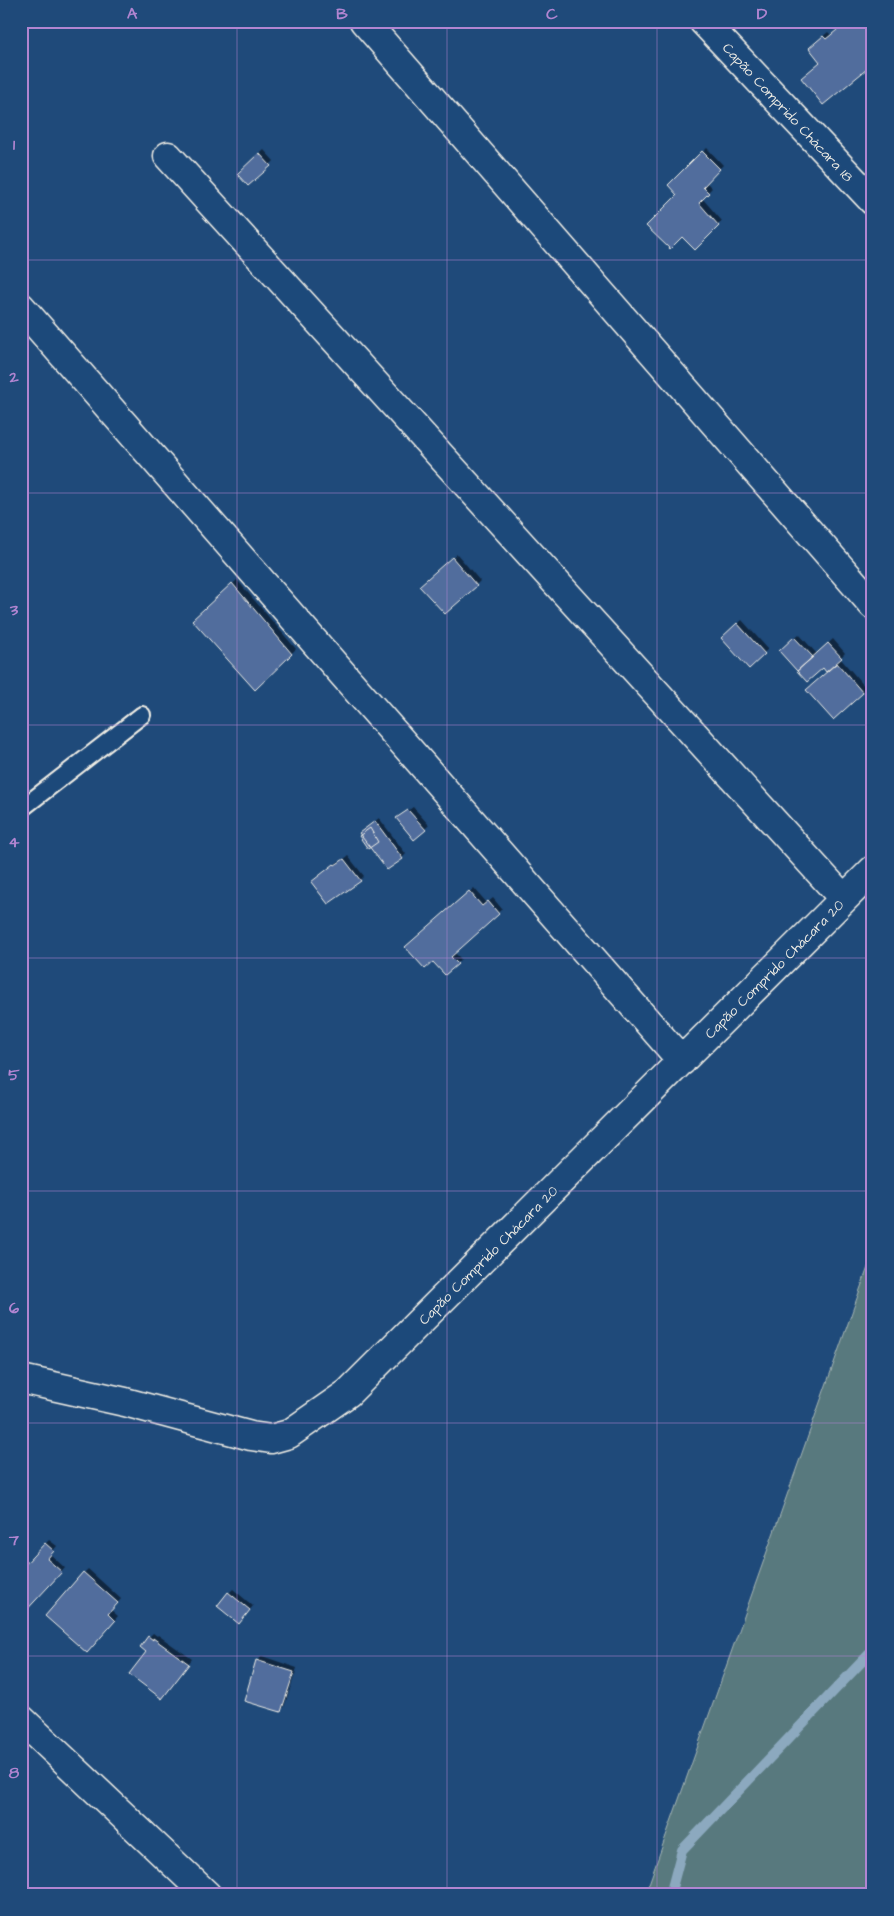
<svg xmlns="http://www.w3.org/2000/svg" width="894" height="1916" viewBox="0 0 894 1916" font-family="'Architects Daughter',sans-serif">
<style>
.green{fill:#59797e;stroke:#a6b5b3}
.shadow{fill:#0007}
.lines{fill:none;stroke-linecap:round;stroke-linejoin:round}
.stream{stroke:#8ca9bf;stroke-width:10}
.building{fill:#516d9d;stroke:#f4f1e8}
.service-casing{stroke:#f4f1e8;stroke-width:20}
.minor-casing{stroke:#f4f1e8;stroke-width:31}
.service{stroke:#1f4a7a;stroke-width:16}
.minor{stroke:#1f4a7a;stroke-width:28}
.grid{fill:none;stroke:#b185d1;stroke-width:1;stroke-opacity:0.55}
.labels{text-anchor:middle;stroke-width:4.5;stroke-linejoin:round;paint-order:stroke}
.street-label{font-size:14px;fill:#f4f1e8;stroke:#1f4a7a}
.neatline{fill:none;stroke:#b185d1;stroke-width:2}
.grid-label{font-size:16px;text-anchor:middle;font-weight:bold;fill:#b185d1}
</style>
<rect width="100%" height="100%" fill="#1f4a7a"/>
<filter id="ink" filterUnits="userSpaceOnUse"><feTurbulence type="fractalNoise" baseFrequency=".02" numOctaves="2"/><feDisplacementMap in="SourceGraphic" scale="10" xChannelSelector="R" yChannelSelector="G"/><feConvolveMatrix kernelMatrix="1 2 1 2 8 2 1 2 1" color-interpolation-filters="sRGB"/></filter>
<g filter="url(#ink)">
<path class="green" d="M873,1255V1895H645L872,1256Z"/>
<path class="shadow" d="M848,21H873V62L822,61L814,44L828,32L831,35Z
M707,148L723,165L706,182L712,188L702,198L722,221L695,248L682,235L679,195L669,185Z
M264,150L274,161L270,165L239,174Z
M457,554L480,581L476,585L425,582Z
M237,580L296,649L255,688L194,620Z
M742,620L768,649L749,667L727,634Z
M799,634L817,654L833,639L845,653L840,658L866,688L833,718L828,672L823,667L785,647Z
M413,807L429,825L425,829L398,818Z
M379,818L406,854L402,858L370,846L365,829Z
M348,856L364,876L360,880L317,878L339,861L340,862Z
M474,888L487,903L493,898L502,909L454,952L461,959L445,974L433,961L411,943Z
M49,1540L57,1546L50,1554L65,1568L21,1615L45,1544Z
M88,1569L121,1599L111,1610L118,1616L91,1647L84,1573Z
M233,1589L253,1606L243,1618L229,1593Z
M153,1633L157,1636L158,1635L192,1659L166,1693L147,1651L149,1637Z
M262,1656L297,1668L284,1707L280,1711L258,1661Z"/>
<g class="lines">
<path class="stream" d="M670,1895L682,1850L873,1650"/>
</g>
<path class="building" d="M848,21H871L873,23V53L871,55L873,58V64L823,105L801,78L820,62L809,48L823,36L826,39Z
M702,151L720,169L703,187L709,193L699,203L719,226L695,250L682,237L670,249L646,226L677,195L668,185Z
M259,153L271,166L248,186L237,174Z
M452,557L477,586L445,614L419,586Z
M232,583L292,654L255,690L192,620Z
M737,623L765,654L749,669L721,638Z
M794,637L813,657L797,671L779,651Z
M828,643L842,658L826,672L823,668L807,682L797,671Z
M837,663L863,693L833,720L806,690Z
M408,810L426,830L414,840L396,818Z
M375,821L403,859L387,870L359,833Z
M370,828L378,842L368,849L359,836Z
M344,859L361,881L328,904L311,882L334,864L335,865Z
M469,891L482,906L488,901L499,914L451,957L458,964L445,975L433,962L425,969L405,947Z
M45,1543L54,1551L47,1559L62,1572L21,1616V1569Z
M83,1572L118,1603L108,1614L115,1621L87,1653L45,1616Z
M228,1592L250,1610L239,1624L217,1606Z
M148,1636L153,1640V1638L189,1664L162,1699L129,1674L146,1652L140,1647Z
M256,1660L294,1672L281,1712L244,1701Z"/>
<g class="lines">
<defs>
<path id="service" d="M21,809L142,715"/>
<path id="minor" d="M364,21L873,605
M703,21L873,201
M168,156L844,899
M21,307L682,1061
M21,1379L125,1402L251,1436L271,1439L289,1434L348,1393L873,870
M21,1719L207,1895"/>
</defs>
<use href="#service" class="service-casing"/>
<use href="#minor" class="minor-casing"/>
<use href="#service" class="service"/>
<use href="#minor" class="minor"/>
</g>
</g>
<path class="grid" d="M237,21V1895M447,21V1895M657,21V1895M21,260H873M21,493H873M21,725H873M21,958H873M21,1191H873M21,1423H873M21,1656H873"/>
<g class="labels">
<g class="street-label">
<text transform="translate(788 112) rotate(47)" y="5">Capão Comprido Chácara 18</text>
<text transform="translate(774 969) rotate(-45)" y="5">Capão Comprido Chácara 20</text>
<text transform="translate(488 1255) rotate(-45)" y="5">Capão Comprido Chácara 20</text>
</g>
</g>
<rect width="894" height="1916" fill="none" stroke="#1f4a7a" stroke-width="55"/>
<rect x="28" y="28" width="838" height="1860" class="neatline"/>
<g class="grid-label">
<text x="132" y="19">A</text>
<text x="342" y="19">B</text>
<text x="552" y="19">C</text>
<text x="762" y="19">D</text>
<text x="14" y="150">1</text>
<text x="14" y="382">2</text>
<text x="14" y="615">3</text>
<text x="14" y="847">4</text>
<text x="14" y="1080">5</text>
<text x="14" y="1313">6</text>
<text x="14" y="1545">7</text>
<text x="14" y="1778">8</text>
</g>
</svg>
